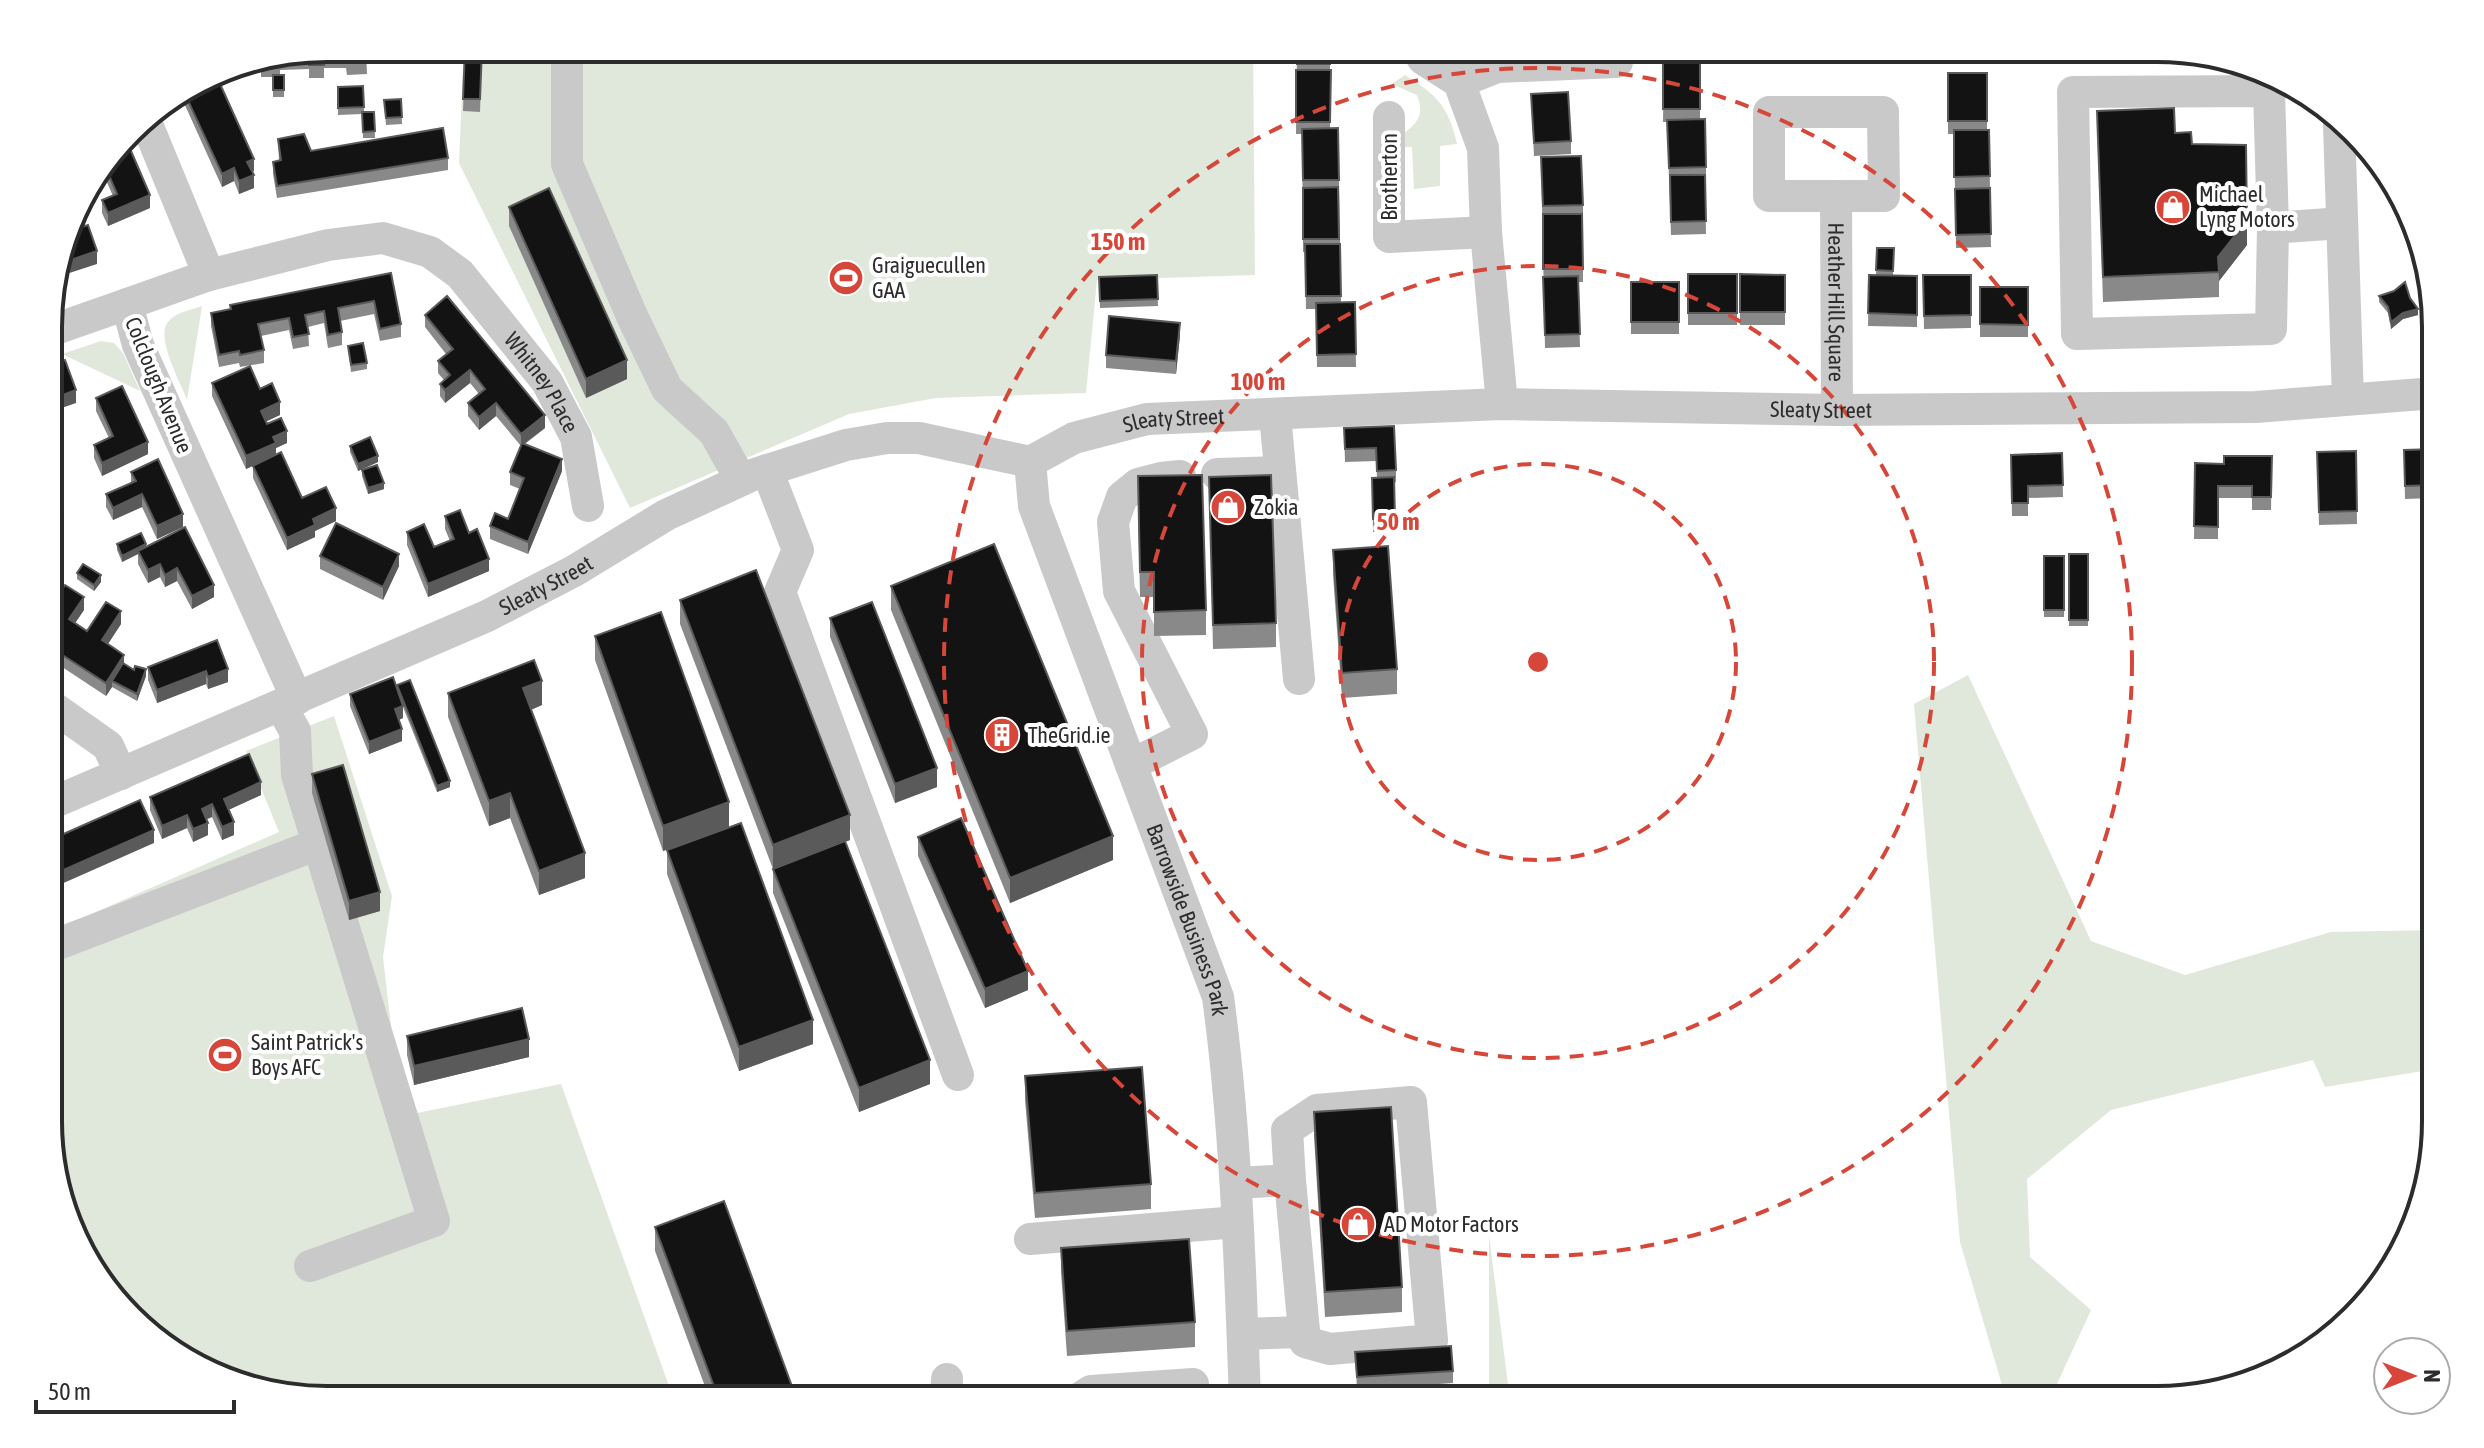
<svg xmlns="http://www.w3.org/2000/svg" width="2484" height="1448" viewBox="0 0 2484 1448" font-family="'Asap Condensed',sans-serif">
<style>
.green{fill:#dfe8da}
.lines{fill:none;stroke-linecap:round;stroke-linejoin:round}
.minor{stroke:#c9c9c9;stroke-width:32}
.wall{fill:#898989}
.shaded-wall{fill:#5a5a5a}
.building{fill:#131313;stroke:#5a5a5a;stroke-width:2}
.ring{fill:none;stroke:#d6473a;stroke-width:4;stroke-dasharray:14 10}
.labels{text-anchor:middle;stroke-width:8;stroke-linejoin:round;paint-order:stroke}
.street-label{font-size:22px;fill:#2c2c2c;stroke:#fff}
.poi-label{font-size:22px;fill:#2c2c2c;stroke:#fff;text-anchor:start}
.rim{fill:none;stroke:#2c2c2c;stroke-width:4}
.centre{fill:#d6473a;stroke:#fff;stroke-width:4}
.ring-label{font-size:24px;text-anchor:middle;font-weight:bold;fill:#d6473a;stroke:#fff;stroke-width:8;stroke-linejoin:round;paint-order:stroke}
</style>
<rect width="100%" height="100%" fill="#fff"/>
<path class="green" d="M464,48H1253L1255,275L1097,280L1086,393L936,398L849,414L630,508L459,163Z
M1405,75C1437,95 1449,107 1457,144L1440,146V186L1414,189L1412,147H1392C1404,126 1429,126 1417,95L1396,86L1383,90Z
M202,306L187,400C181,383 155,337 168,322C176,312 191,310 202,306Z
M101,341L114,343L123,353L140,391L62,354Z
M1968,675L2091,941L2185,975L2331,932L2435,930V1069L2325,1087L2313,1060L2111,1110L2027,1179L2030,1257L2091,1310L2057,1384L2097,1399H2004L2002,1385L1960,1242L1914,704Z
M334,716L392,896L383,957L391,1026L417,1113L561,1084L674,1400H326L187,1362L95,1276L50,1157V932L279,832L246,751Z
M1489,1235L1510,1400H1489Z"/>
<g class="lines">
<g class="minor">
<path d="M567,48V164L632,316L667,389L714,432L741,480"/>
<path d="M1416,48L1423,59L1459,82L1483,148L1486,232L1502,404"/>
<path d="M1459,82L1497,67L1617,62"/>
<path d="M1769,112H1883L1884,196H1769Z"/>
<path d="M144,117L209,275"/>
<path d="M1389,117V237L1486,232"/>
<path d="M2339,125L2348,399"/>
<path id="s1" d="M1836,196L1837,410"/>
<path d="M2273,228L2269,91L2073,92L2077,334L2271,329L2273,228L2342,223"/>
<path d="M50,331L127,304"/>
<path d="M1275,414L1299,679"/>
<path id="s2" d="M1030,462L1034,506L1218,997C1236,1130 1240,1265 1245,1400"/>
<path d="M767,470L798,550L780,592L958,1075"/>
<path d="M1217,474L1280,472"/>
<path id="s3" d="M297,699L138,345L127,304L209,275L328,245L383,238L430,252L460,274L547,382L576,437L588,506"/>
<path d="M50,705L108,746L121,774"/>
<path d="M281,706L295,731L297,775L434,1221L310,1266"/>
<path d="M1131,765L1192,734L1119,591L1113,522L1122,497L1138,484L1161,478L1180,476"/>
<path id="s4" d="M50,804L487,616L574,571L666,515L755,474L846,445L887,438H919L1030,462L1074,438L1147,419L1502,404L1837,410L2256,407L2435,393"/>
<path d="M50,947L318,844"/>
<path d="M1236,1183L1290,1180L1287,1130L1317,1110L1411,1102L1432,1340L1330,1349L1305,1342L1290,1180"/>
<path d="M1030,1239L1237,1222"/>
<path d="M1243,1334L1304,1332"/>
<path d="M946,1400L947,1379"/>
<path d="M1077,1400L1091,1391L1193,1384"/>
</g>
</g>
<path class="wall" d="M327,48H366L367,74L347,75L346,68H324V78H309V69L280,70V75H284V97H273V77H261V70L237,67V66Z
M448,48H461V60L448,59Z
M465,48H482L480,112L463,111Z
M1297,48H1330V128L1339,180L1341,302H1355L1356,367H1317L1316,309H1306L1305,252H1303L1302,134H1296Z
M1664,48H1700V119L1706,167V179H1705L1706,234L1671,235L1667,122H1663Z
M1948,73H1987V130H1989L1991,247L1956,248L1954,134H1948Z
M196,84L254,171L252,172L254,188L239,194L234,181L222,187L184,103V92Z
M363,86L364,112H374L375,138H363L362,114L338,115V87Z
M1531,94L1571,141V154L1534,156Z
M401,99L402,124L386,125L384,100Z
M2097,111L2175,133L2192,144L2247,245L2219,281V297L2103,302Z
M278,139L311,151L448,158V170L277,198L273,174V162L279,161Z
M119,148L150,208L108,226L102,213V200L113,196L102,171Z
M1541,157L1583,205V282H1578L1580,347L1545,348Z
M509,207L627,379L586,398L509,226Z
M1877,248H1894L1893,276H1917V327L1868,326L1869,275L1876,276Z
M391,273L401,324V337L380,341L374,314L340,321L342,332V345L328,348L324,323L308,327L309,346L293,349L289,330L261,336L264,350V363L240,367L239,363L219,367L211,326V313L230,309V305Z
M1688,274H1737V325H1688Z
M1740,274L1785,275V325H1740Z
M1157,275L1158,306L1100,308L1099,277Z
M1923,275H1971V328L1924,329Z
M1631,282H1679V334H1631Z
M1980,287H2028V337H1980Z
M2379,296L2410,298L2418,315L2403,319L2391,329L2388,313L2379,302Z
M425,315L545,428L525,444L562,471L528,554L490,539V526L508,519L520,489L510,485V472L521,446L496,416L479,430L468,416V403L479,394L470,383L445,403L440,396V384L444,380L438,373V361L446,354L425,327Z
M1180,335L1176,374L1106,368V355Z
M348,346L367,363V369L351,372Z
M212,383L260,389L280,415L266,421L287,443L276,448V455L302,498L336,521L315,531V537L287,550L253,478V466L246,469L212,396Z
M96,398L148,454L102,476L94,458V445L109,438L96,411Z
M1394,426L1396,470V482L1394,483L1395,531L1373,532L1372,478L1377,477L1376,461L1345,462L1344,428Z
M350,446L378,462L358,471L350,452Z
M2435,449V498L2405,499L2404,450Z
M2356,451L2357,524L2319,525L2317,452Z
M2062,453L2063,497L2028,498V516H2012L2011,455Z
M2272,456L2271,510H2252V498H2218V539H2194L2195,463L2224,464Z
M362,470L384,489L368,494L362,476Z
M131,472L183,527L157,539L142,507L113,520L106,507V494L131,483Z
M1209,477L1276,623V647L1213,649Z
M1138,501L1206,610V635L1154,636V597H1140Z
M445,516L469,533L489,571L428,597L407,545V532L434,547L450,541L445,529Z
M185,527L214,597L192,609L177,581L165,587L160,577L148,583L138,564V554L122,562L117,550V544L146,547Z
M1333,550L1397,669V694L1342,698L1333,575Z
M2069,554H2088V626H2069Z
M320,556L399,566L383,600L320,569Z
M2044,556H2064V617H2044Z
M77,573L101,582L94,591L77,579Z
M891,586L1113,860L1010,903L891,610Z
M680,600L850,840L845,842L930,1084L859,1112L773,893V869L680,624Z
M50,607L84,610L75,623L87,631L121,624L108,644L124,664L146,676L137,701L112,687L106,696L50,659Z
M830,618L937,787L895,803L830,637Z
M595,636L729,827L663,851L595,660Z
M217,640L228,682L208,689L206,684L157,703L148,680V667Z
M397,685L450,787L437,792L403,707V718L399,720L402,741L369,754L350,706V694L397,689Z
M448,693L542,705L531,710L585,878L539,895L510,818L489,826L448,717Z
M312,774L380,911L349,920L312,793Z
M261,795L228,810L234,835L222,840L212,817L207,819L208,835L193,842L187,828L162,839L150,810V797Z
M918,837L1028,990L985,1008L918,856Z
M667,850L813,1044L739,1071L667,874Z
M407,1036L529,1057L414,1085L407,1055Z
M1025,1076L1151,1184V1209L1035,1218L1025,1100Z
M1314,1112L1402,1287V1312L1325,1317L1314,1136Z
M655,1227L797,1400H710L655,1251Z
M1061,1248L1195,1322V1347L1067,1356L1061,1272Z
M1355,1352L1453,1371V1383L1357,1390Z"/>
<path class="shaded-wall" d="M254,159V171L247,175V162Z
M234,168V181L222,187V174Z
M254,175V188L239,194V181Z
M150,195V208L108,226V213Z
M2247,220V245L2219,281L2218,257Z
M97,251V264L54,278L59,264Z
M2418,309V315L2403,319L2391,329V322L2403,313Z
M1180,323V335L1176,374V361Z
M627,360V379L586,398V379Z
M470,370V383L445,403V390Z
M76,390V403L50,412V400Z
M280,402V415L261,424V411Z
M496,403V416L479,430V417Z
M545,415V428L521,446V434Z
M287,431V443L276,448V455L246,469V456L273,437Z
M148,442V454L102,476V463Z
M378,456V462L358,471V464Z
M562,459V471L528,554V542Z
M384,483V489L368,494V488Z
M142,494V507L113,520V508Z
M336,508V521L315,531V537L287,550V538L313,519Z
M183,514V527L157,539V526Z
M146,544V550L138,551V554L122,562V556Z
M399,554V566L383,600V587Z
M489,559V571L428,597V584Z
M160,564V577L148,583V570Z
M177,568V581L165,587V575Z
M101,575V582L94,591V585Z
M214,585V597L192,609V596Z
M84,597V610L69,632V619Z
M121,611V624L102,653V640Z
M124,655V667L112,681V687L106,696V683Z
M146,669V676L137,701V694Z
M228,669V682L208,689V677Z
M206,671V684L157,703V690Z
M542,681V705L523,713V688Z
M403,706V718L395,721V709Z
M402,729V741L369,754V742Z
M937,768V787L895,803V784Z
M450,781V787L437,792V786Z
M261,782V795L224,812V799Z
M510,793V818L489,826V801Z
M729,802V827L663,851V826Z
M212,804V817L202,821V809Z
M187,815V828L162,839V826Z
M850,815V840L773,869V845Z
M234,822V835L222,840V827Z
M208,823V835L193,842V829Z
M154,830V843L50,889V876Z
M1113,836V860L1010,903V878Z
M585,853V878L539,895V871Z
M380,892V911L349,920V901Z
M1028,971V990L985,1008V989Z
M813,1020V1044L739,1071V1047Z
M529,1039V1057L414,1085V1066Z
M930,1060V1084L859,1112V1088Z"/>
<path class="building" d="M327,48H366L367,62H347L346,55L324,56V65H309V56L282,57Z
M448,48H461V53H448Z
M465,48H482L480,99H463Z
M1297,48H1330V64H1297Z
M1664,48H1700L1701,56L1665,57Z
M280,57V64H261V61Z
M1663,62H1700V109H1663Z
M1296,70H1331L1330,122H1296Z
M1948,73H1987V121H1948Z
M216,75L254,159L247,162L254,175L239,181L234,168L222,174L184,92Z
M273,75H284V90H273Z
M363,86L364,107L338,108V87Z
M1568,92L1571,141L1534,143L1531,94Z
M401,99L402,117L386,118L384,100Z
M2174,108L2175,133L2191,132L2192,144L2246,145L2247,220L2218,257L2219,272L2103,277L2097,111Z
M362,112H374L375,131L363,132Z
M1705,119L1706,167L1669,168L1667,120Z
M443,128L448,158L277,186L273,162L281,160L278,139L304,134L311,151Z
M1338,128L1339,180H1303L1302,129Z
M1954,130H1989L1990,176L1954,177Z
M128,144L150,195L108,213L102,200L117,194L105,166L119,148Z
M1581,156L1583,205L1543,206L1541,157Z
M1670,175H1705L1706,221L1671,222Z
M1338,187L1339,239H1303V188Z
M549,188L627,360L586,379L509,207Z
M1990,188L1991,234L1956,235L1955,189Z
M1543,214H1582L1583,269H1543Z
M88,225L97,251L59,264L69,231Z
M1305,244H1340L1341,296H1306Z
M1877,248H1894L1893,271L1876,270Z
M391,273L401,324L380,329L374,301L338,308L342,332L328,335L324,311L305,315L309,334L293,337L289,318L258,324L264,350L240,355L239,351L219,355L211,313L231,309L230,305Z
M1688,274H1737V313H1688Z
M1740,274L1785,275V312H1740Z
M1157,275L1158,299L1100,301L1099,277Z
M1869,275L1917,276V315L1868,313Z
M1923,275H1971V315L1924,316Z
M1578,276L1580,334L1545,335L1543,277Z
M1631,282H1679V322H1631Z
M2405,282L2410,298L2418,309L2403,313L2391,322L2388,307L2379,296L2394,291Z
M1980,287H2028V325L1980,324Z
M447,296L545,415L521,434L496,403L479,417L468,403L485,389L470,370L445,390L440,384L450,375L438,361L453,349L425,315Z
M1355,302L1356,354L1317,355L1316,303Z
M1109,316L1180,323L1176,361L1106,355Z
M363,343L367,363L351,365L348,346Z
M65,360L76,390L50,400V365Z
M250,366L260,389L272,383L280,402L261,411L267,424L281,418L287,431L273,437L276,443L246,456L212,383Z
M122,386L148,442L102,463L94,445L113,436L96,398Z
M1394,426L1396,470L1377,471L1376,448L1345,449L1344,428Z
M370,437L378,456L358,464L350,446Z
M522,443L562,459L528,542L490,526L495,513L508,519L524,478L510,472Z
M2435,449V485L2405,486L2404,450Z
M2356,451L2357,511L2319,512L2317,452Z
M281,452L302,498L326,487L336,508L313,519L315,525L287,538L253,466Z
M2062,453L2063,485L2028,486V503H2012L2011,455Z
M2224,456H2272L2271,497H2252V486H2218V527L2194,526L2195,463L2224,464Z
M158,459L183,514L157,526L142,494L113,508L106,494L136,481L131,472Z
M377,465L384,483L368,488L362,470Z
M1202,475L1206,610L1154,612V572H1140L1138,476Z
M1271,475L1276,623L1213,625L1209,477Z
M1394,477L1395,518L1373,519L1372,478Z
M460,510L469,533L477,529L489,559L428,584L407,532L424,524L434,547L454,539L445,516Z
M336,523L399,554L383,587L320,556Z
M185,527L214,585L192,596L177,568L165,575L160,564L148,570L138,551Z
M141,533L146,544L122,556L117,544Z
M994,544L1113,836L1010,878L891,586Z
M1388,546L1397,669L1342,673L1333,550Z
M2069,554H2088V620H2069Z
M2044,556H2064V610H2044Z
M83,564L101,575L94,585L77,573Z
M756,570L850,815L773,845L680,600Z
M65,585L84,597L69,619L87,631L106,602L121,611L102,640L124,655L106,683L50,647V607Z
M872,602L937,768L895,784L830,618Z
M661,612L729,802L663,826L595,636Z
M217,640L228,669L208,677L206,671L157,690L148,667Z
M534,660L542,681L523,688L585,853L539,871L510,793L489,801L448,693Z
M123,663L134,670L135,666L146,669L137,694L112,681Z
M393,677L403,706L395,709L402,729L369,742L350,694Z
M410,680L450,781L437,786L397,685Z
M249,754L261,782L224,799L234,822L222,827L212,804L202,809L208,823L193,829L187,815L162,826L150,797Z
M343,765L380,892L349,901L312,774Z
M140,800L154,830L50,876V840Z
M961,818L1028,971L985,989L918,837Z
M741,823L813,1020L739,1047L667,850Z
M845,841L930,1060L859,1088L773,869Z
M522,1008L529,1039L414,1066L407,1036Z
M1142,1067L1151,1184L1035,1193L1025,1076Z
M1391,1107L1402,1287L1325,1292L1314,1112Z
M724,1201L797,1400H719L655,1227Z
M1189,1239L1195,1322L1067,1331L1061,1248Z
M1451,1346L1453,1371L1357,1377L1355,1352Z"/>
<g class="ring">
<circle cx="1538" cy="662" r="198"/>
<circle cx="1538" cy="662" r="396"/>
<circle cx="1538" cy="662" r="594"/>
</g>
<defs>
<symbol id="shop-disc" viewBox="-11 -11 22 22"><circle r="9.5" fill="#d6473a" stroke="#fff"/><path d="M-5-2.5h2.3a2.7 3.5 0 0 1 5.4 0H5L5.5 6h-11ZM-1.5-2.5h3a1.5 2.3 0 0 0-3 0Z" fill="#fff"/></symbol>
<symbol id="stadium-disc" viewBox="-11 -11 22 22"><circle r="9.5" fill="#d6473a" stroke="#fff"/><path d="M0-5a6.5 5 0 1 0 0 10a6.5 5 0 1 0 0-10ZM-3.5-1.8h7v3.6h-7Z" fill="#fff"/></symbol>
<symbol id="building-disc" viewBox="-11 -11 22 22"><circle r="9.5" fill="#d6473a" stroke="#fff"/><path d="M-4-6H4V6H1V3H-1V6H-4ZM-2.5-4.3h1.7v1.8h-1.7ZM.8-4.3h1.7v1.8H.8ZM-2.5-1h1.7V.8h-1.7ZM.8-1h1.7V.8H.8Z" fill="#fff"/></symbol>
</defs>
<g fill-rule="evenodd">
<use href="#shop-disc" x="2153" y="187" width="40" height="40"/>
<use href="#stadium-disc" x="826" y="258" width="40" height="40"/>
<use href="#shop-disc" x="1208" y="487" width="40" height="40"/>
<use href="#building-disc" x="982" y="715" width="40" height="40"/>
<use href="#stadium-disc" x="205" y="1035" width="40" height="40"/>
<use href="#shop-disc" x="1338" y="1204" width="40" height="40"/>
</g>
<g class="labels">
<g class="street-label">
<text transform="translate(1389 177) rotate(-90)" y="8">Brotherton</text>
<text dy="8" stroke="none"><textPath href="#s1" startOffset="106">Heather Hill Square</textPath></text>
<text dy="8" stroke="none"><textPath href="#s3" startOffset="918">Whitney Place</textPath></text>
<text transform="translate(159 385) rotate(68)" y="8">Colclough Avenue</text>
<text dy="8" stroke="none"><textPath href="#s4" startOffset="1862">Sleaty Street</textPath></text>
<text dy="8" stroke="none"><textPath href="#s4" startOffset="1214">Sleaty Street</textPath></text>
<text dy="8" stroke="none"><textPath href="#s4" startOffset="542">Sleaty Street</textPath></text>
<text dy="8" stroke="none"><textPath href="#s2" startOffset="486">Barrowside Business Park</textPath></text>
</g>
<g class="poi-label">
<text x="2199" y="202">Michael<tspan x="2199" dy="25">Lyng Motors</tspan></text>
<text x="872" y="273">Graiguecullen<tspan x="872" dy="25">GAA</tspan></text>
<text x="1254" y="515">Zokia</text>
<text x="1028" y="743">TheGrid.ie</text>
<text x="251" y="1050">Saint Patrick's<tspan x="251" dy="25">Boys AFC</tspan></text>
<text x="1384" y="1232">AD Motor Factors</text>
</g>
</g>
<path d="M0 0H2484V1448H0ZM327 62H2157A265 265 0 0 1 2422 327V1121A265 265 0 0 1 2157 1386H327A265 265 0 0 1 62 1121V327A265 265 0 0 1 327 62Z" fill="#fff" fill-rule="evenodd"/>
<path class="rim" d="M327 62H2157A265 265 0 0 1 2422 327V1121A265 265 0 0 1 2157 1386H327A265 265 0 0 1 62 1121V327A265 265 0 0 1 327 62Z"/>
<circle cx="1538" cy="662" r="12" class="centre"/>
<g class="ring-label">
<text x="1118" y="250">150 m</text>
<text x="1258" y="390">100 m</text>
<text x="1398" y="530">50 m</text>
</g>
<g transform="translate(2412 1376) rotate(90)"><circle r="38" fill="#ffffff" stroke="#ababab" stroke-width="2"/>
<path d="M0-6L14 30L0 20L-14 30Z" fill="#d6473a"/>
<text y="-12" font-size="22" font-weight="bold" text-anchor="middle" fill="#2c2c2c">N</text>
</g>
<path d="M36 1400v12h198v-12" fill="none" stroke="#2c2c2c" stroke-width="4"/>
<text x="48" y="1400" font-size="24" fill="#2c2c2c" stroke="#ffffff" stroke-width="6" paint-order="stroke">50 m</text>
</svg>
